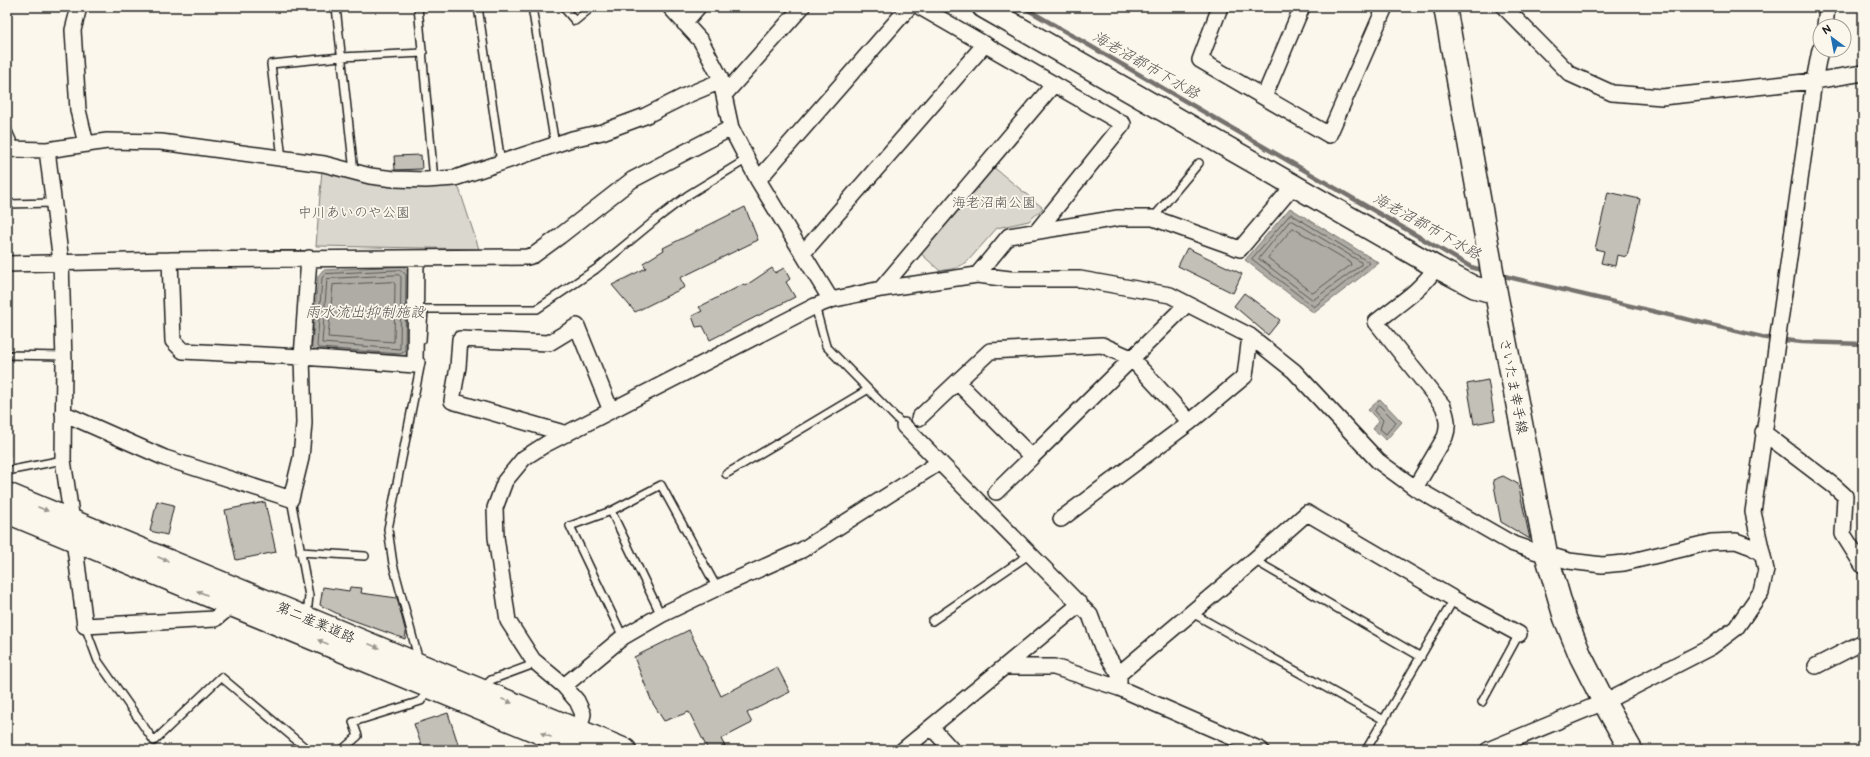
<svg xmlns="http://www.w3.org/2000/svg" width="1870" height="757" viewBox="0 0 1870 757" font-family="'Balsamiq Sans','Klee One',sans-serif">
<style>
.built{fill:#eae6dc}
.green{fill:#dad7ce;stroke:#7b7a75}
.water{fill:#afaca5;stroke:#74726e}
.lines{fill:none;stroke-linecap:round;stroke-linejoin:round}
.shore{stroke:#575653;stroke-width:1}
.stream{stroke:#74726e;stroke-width:4.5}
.building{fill:#c3c0b8;stroke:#1c1c1c}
.lane-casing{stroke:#1c1c1c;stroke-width:10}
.street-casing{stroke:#1c1c1c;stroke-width:18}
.secondary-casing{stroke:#1c1c1c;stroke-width:24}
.primary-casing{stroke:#1c1c1c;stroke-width:25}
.lane{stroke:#fbf7ec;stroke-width:7}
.street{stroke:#fbf7ec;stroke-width:15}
.secondary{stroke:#fbf7ec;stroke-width:21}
.primary{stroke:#fbf7ec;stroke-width:22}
.oneway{fill:#97948e}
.labels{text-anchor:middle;stroke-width:3.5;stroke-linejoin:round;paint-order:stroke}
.park-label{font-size:14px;fill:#555451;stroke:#fbf7ec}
.street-label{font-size:14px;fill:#1c1c1c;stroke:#fbf7ec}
.water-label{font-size:15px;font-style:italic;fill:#575653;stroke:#fbf7ec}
</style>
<rect width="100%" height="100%" fill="#fbf7ec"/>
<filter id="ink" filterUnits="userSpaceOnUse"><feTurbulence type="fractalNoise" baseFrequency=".025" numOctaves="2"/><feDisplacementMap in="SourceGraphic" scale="8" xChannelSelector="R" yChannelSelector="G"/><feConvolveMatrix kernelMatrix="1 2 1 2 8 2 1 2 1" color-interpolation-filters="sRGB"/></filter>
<g filter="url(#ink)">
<path class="built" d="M7,421L11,423L13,456H7Z"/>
<path class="green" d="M991,165L1043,208L1029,221L997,228L967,262L956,268L940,271L917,250Z
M322,169L457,182L479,249L316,246Z"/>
<path class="water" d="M1290,208L1379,263L1314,313L1245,260Z
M403,266L410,272L409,352L402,358L318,352L312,347L318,276L323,270Z
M1380,399L1402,422L1386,440L1373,429L1379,421L1368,410Z"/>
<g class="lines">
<path class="shore" d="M1291,214L1370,263L1314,307L1252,259Z
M1290,221H1293L1361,262V265L1313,300L1259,259Z
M1293,228L1350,262L1351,265L1313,293L1268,258Z
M401,270L406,275L405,351L400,354L320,348L317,346L322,278L325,274Z
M399,275L401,277L400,349L322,343L327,279Z
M393,282L395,284L394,342L328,337L333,285Z
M1379,405L1396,422L1386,434L1380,429L1383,420L1375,411Z"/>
<path class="stream" d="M1023,7L1471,267L1485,271
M1500,275L1766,338L1802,342L1863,344"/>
</g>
<path class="building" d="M421,155L422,169L395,170L394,156Z
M1608,192L1640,199L1627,257L1617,255L1615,266L1601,263L1604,251L1595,249Z
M745,207L758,240L680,278L685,287L635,312L612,285L646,268L643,263L664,250L663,248Z
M1187,248L1242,274L1233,293L1178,266Z
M772,268L775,273L784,268L790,279L786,282L795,297L710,340L703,326L696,327L692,316L702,311L699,307L744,284L745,286Z
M1244,293L1280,320L1268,335L1234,306Z
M1488,380L1495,420L1474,424L1467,384Z
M1503,476L1518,484L1530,539L1501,522L1493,480Z
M157,501L174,505L167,535L150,531Z
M265,502L276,552L236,560L225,510Z
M323,587L349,591L350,587L362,588L361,593L397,598L406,633L405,639L344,617L320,605Z
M689,630L721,696L777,667L790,692L747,713L752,723L721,739L727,750H708L689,712L664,721L652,702L634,657Z
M448,713L460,750H423L414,724Z"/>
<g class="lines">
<defs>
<path id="lane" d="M336,7L354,172
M418,7L434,180
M478,7L501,163
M532,7L555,145
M563,7L575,21L592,7
M7,129L16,149
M282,159L271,64L341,57L423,53
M7,204L54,203
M1153,218L1199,163
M815,306L826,346L904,426
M422,340L424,309H537L596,269L659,217L688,195L747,159
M7,355L64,356
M7,471L63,460
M726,474L867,390
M291,499L309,596L307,615
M611,511L661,615
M300,552L365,556
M1254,560L1421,657
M1192,613L1384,720
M932,621L1030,554
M85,626L98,661L154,741L221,677L308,750
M623,637L570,526L611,511L661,485L717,588
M419,661L393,564L388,529L421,362
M484,687L491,680L537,663
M1482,702L1519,634
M342,750L358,736L353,722L421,701L428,689
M1366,750L1454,599"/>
<path id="street" d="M79,7L73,30L78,110L86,144
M670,7L701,41L720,77L731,128L758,180L831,300
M920,7L1123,124L1038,230
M1220,7L1200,60L1329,135L1385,7
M1504,7L1570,74L1612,93L1662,97L1814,81L1863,73
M684,23L698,7
M1825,26L1827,7
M724,95L802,7
M1264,97L1302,7
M7,149L47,150L61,262L64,361L63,460L72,521
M47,150L107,141L161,142L324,164L370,176L394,179L426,180L455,178L572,139L602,132L645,116L685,96L721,81
M758,180L909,7
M803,253L985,44
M170,260L173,341L183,351L302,357L415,365L416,258
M7,264L170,260L527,257L534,255L560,236L632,180L731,128
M977,275L1009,236L1118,218H1153L1240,249L1294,185
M881,289L1054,84
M957,382L990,351L1102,345L1131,358L1190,422
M63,413L165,458L291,499L301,458L304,423L302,357L309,258
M919,418L957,382L1032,457L996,492
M904,426L1090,615L1102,647L1119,674
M1763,432L1834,486L1845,496L1843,534L1863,566
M567,434L452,401L458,367L460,339L549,343L577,326L611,411
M1032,457L1187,304
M1415,488L1445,437C1449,426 1447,417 1443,406L1376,322C1397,305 1422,290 1436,267
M1061,519L1190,422L1245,376L1250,336
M74,540L85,626L215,619L232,605
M1816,666L1863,642
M1004,667L1080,604
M564,686L623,637L661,615L717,588L802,550L940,462
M1119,688V674L1254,560L1307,513L1454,599L1519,634
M931,727L952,750
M579,731L583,714L577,701L564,686L533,660L508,621L496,537L495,508L505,481L524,458L546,444L815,306L831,300L881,289L977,275L1010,279H1080L1170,295L1250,336L1294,371L1378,461L1415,488L1511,543L1531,550L1569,561L1602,565L1624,563L1711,542L1736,541L1752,547L1762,554
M903,750L1004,667H1054L1119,688L1261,750
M1488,750L1604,702L1711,647L1736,628L1761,592L1766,570L1753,512L1814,81L1820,50"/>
<path id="secondary" d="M983,7L1436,267L1474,287L1496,293"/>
<path id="primary" d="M1445,7L1496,293L1546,553L1565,618L1581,657L1604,702L1631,750
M7,494L625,750
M7,512L582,750"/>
</defs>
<use href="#lane" class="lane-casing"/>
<use href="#street" class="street-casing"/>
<use href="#secondary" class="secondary-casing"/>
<use href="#primary" class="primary-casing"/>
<use href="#lane" class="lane"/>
<use href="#street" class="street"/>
<use href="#secondary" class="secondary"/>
<use href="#primary" class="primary"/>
</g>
<defs><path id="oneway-solid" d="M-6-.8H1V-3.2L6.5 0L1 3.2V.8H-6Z"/></defs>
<g class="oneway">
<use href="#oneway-solid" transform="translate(43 509) rotate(23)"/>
<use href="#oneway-solid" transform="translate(163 559) rotate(23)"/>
<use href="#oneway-solid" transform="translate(202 593) rotate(-157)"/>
<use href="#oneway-solid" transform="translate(323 642) rotate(-158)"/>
<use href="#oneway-solid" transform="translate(374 646) rotate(22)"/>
<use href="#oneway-solid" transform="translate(507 701) rotate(22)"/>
<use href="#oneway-solid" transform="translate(546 735) rotate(-158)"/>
</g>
</g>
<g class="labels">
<g class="park-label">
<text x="994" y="207">海老沼南公園</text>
<text x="354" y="217">中川あいのや公園</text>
</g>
<g class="street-label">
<text transform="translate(1514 386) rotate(79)" y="5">さいたま幸手線</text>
<text transform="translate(316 622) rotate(23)" y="5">第二産業道路</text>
</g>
<g class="water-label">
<text transform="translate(1146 65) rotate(30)" y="5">海老沼都市下水路</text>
<text transform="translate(1427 226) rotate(29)" y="5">海老沼都市下水路</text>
<text x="365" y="317">雨水流出抑制施設</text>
</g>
</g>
<rect width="1870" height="757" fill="none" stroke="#fbf7ec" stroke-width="24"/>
<rect x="12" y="12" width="1846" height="733" fill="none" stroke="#1c1c1c" stroke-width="1.5" filter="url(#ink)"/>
<g transform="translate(1832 38) rotate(328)"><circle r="19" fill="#fbf7ec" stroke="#a29f99"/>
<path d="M0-3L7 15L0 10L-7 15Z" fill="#1f6fb2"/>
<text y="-6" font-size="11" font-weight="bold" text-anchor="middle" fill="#1c1c1c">N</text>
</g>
</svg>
